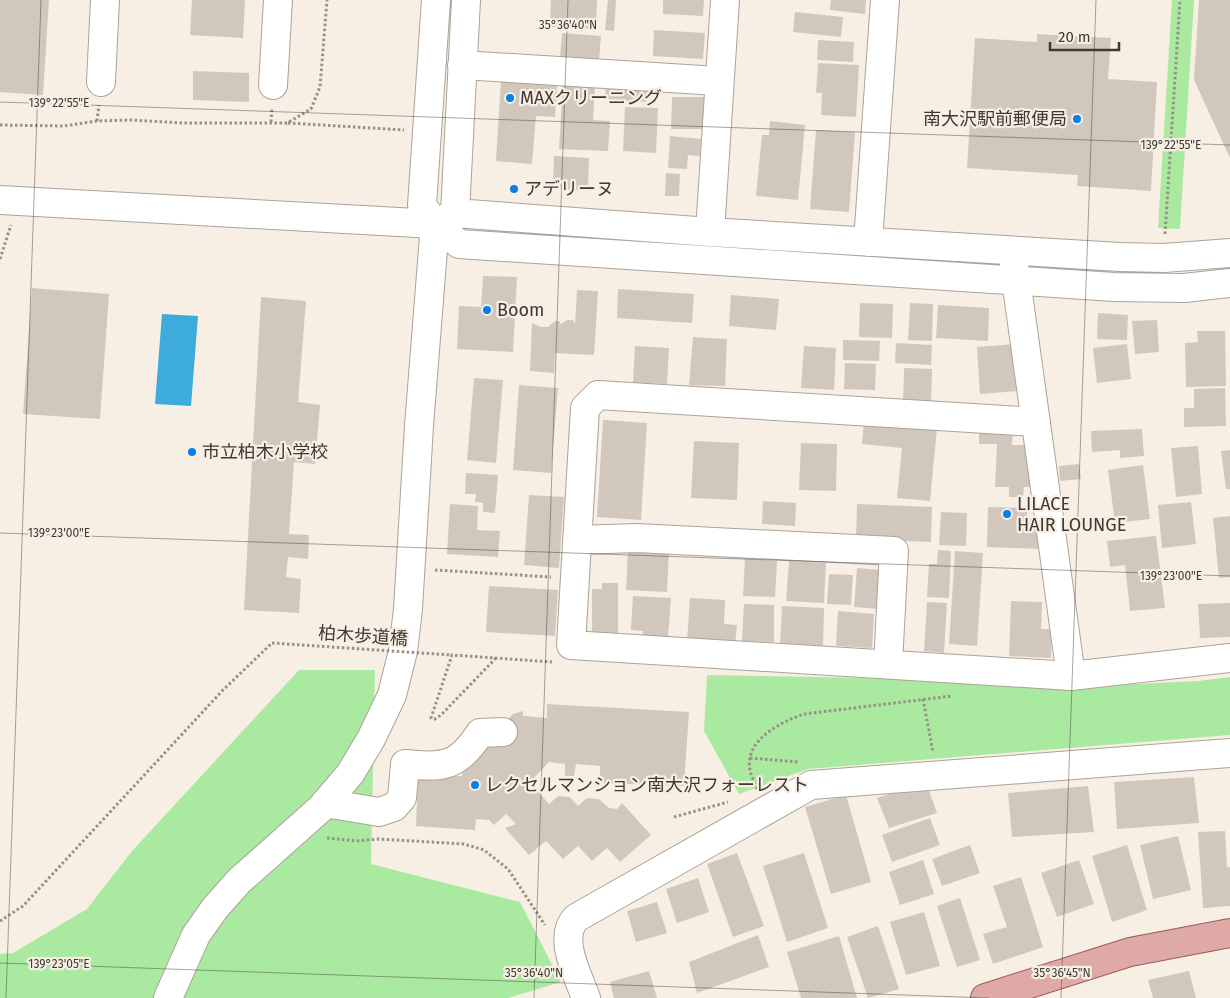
<svg xmlns="http://www.w3.org/2000/svg" width="1230" height="998" viewBox="0 0 1230 998" font-family="'Fira Sans','Noto Sans JP',sans-serif">
<style>
.green{fill:#aaeaa0}
.water{fill:#3dabdc}
.building{fill:#d2c7bd}
.lines{fill:none;stroke-linecap:round;stroke-linejoin:round}
.minor-casing{stroke:#aba398;stroke-width:30}
.major-casing{stroke:#995c59;stroke-width:30}
.path{stroke:#979089;stroke-width:3;stroke-dasharray:2.5 2.5;stroke-linecap:butt}
.minor{stroke:#fff;stroke-width:28}
.major{stroke:#dfa9a7;stroke-width:28}
.path-bridge{stroke:#979089;stroke-width:3;stroke-dasharray:2.5 2.5;stroke-linecap:butt}
.ticks{fill:none;stroke:#3d3935;stroke-width:1;stroke-opacity:0.45}
.poi-dot{fill:#0480e6;stroke:#f8efe4;stroke-width:2}
.labels{text-anchor:middle;stroke-width:4.5;stroke-linejoin:round;paint-order:stroke}
.poi-label{font-size:18px;fill:#3d3935;stroke:#f8efe4;text-anchor:start}
.street-label{font-size:18px;fill:#3d3935;stroke:#f8efe4}
.ticks-label{font-size:12px;text-anchor:middle;fill:#3d3935;stroke:#f8efe4;stroke-width:4.5;stroke-linejoin:round;paint-order:stroke}
</style>
<rect width="100%" height="100%" fill="#f8efe4"/>
<path class="green" d="M1172,0H1194L1180,229L1158,228Z
M299,670H375L371,864L520,902L561,982L508,998H0V954L13,953L87,909L132,851Z
M707,675L917,679L1075,687L1198,681L1230,677V735L808,769L739,794L704,731Z"/>
<path class="water" d="M162,314L198,316L191,406L155,404Z"/>
<path class="building" d="M0,0H49L43,95L0,92Z
M192,0H245L243,38L190,35Z
M551,0H597L596,29L550,27Z
M608,0H616L614,31L605,30Z
M663,0H704L703,16L663,14Z
M831,0H866L865,14L830,10Z
M1199,0H1230V158L1194,80Z
M795,12L843,17L841,37L793,32Z
M654,30L705,33L703,59L653,56Z
M562,33L601,36L599,60L560,58Z
M1037,34L1111,38L1108,79L1157,82L1151,191L1077,186L1078,175L967,168L975,38L1037,42Z
M818,40L854,42L853,62L817,60Z
M818,63L859,65L856,117L821,115L822,93H816Z
M193,71L249,73V102L193,100Z
M501,80L557,84L555,117L536,116L532,164L496,161Z
M563,83L595,85L593,120L610,121L608,151L559,149Z
M606,83L647,85L646,102L605,100Z
M672,97H704V129H671Z
M625,107L658,108L656,153L623,151Z
M770,121L805,125L798,200L756,196L762,135H769Z
M816,130L855,132L849,212L810,209Z
M670,136L701,139L700,156L688,155L687,169L668,168Z
M554,156L589,158L588,190L553,189Z
M666,173L680,174L679,196H665Z
M483,276L517,277L513,352L457,349L459,306L481,307Z
M32,288L109,294L100,419L23,414Z
M618,289L694,294L692,323L617,318Z
M577,290L598,291L594,355L555,353L554,373L530,371L532,323L541,327H548L555,321H559L561,324L567,320H573L575,324Z
M731,295L779,299L776,330L729,326Z
M261,297L306,301L298,402L320,405L315,464L294,462L289,534L309,535L308,559L288,557L286,577L301,579L299,613L244,610Z
M860,303L893,304L892,338L859,337Z
M910,303L933,304L932,341L908,340Z
M938,305L989,308L988,341L936,338Z
M1098,313L1128,315L1127,340L1097,339Z
M1157,320L1159,352L1135,354L1132,321Z
M1197,331H1225L1226,386L1186,387L1185,343L1198,342Z
M693,337L727,339L725,386L689,385Z
M843,340L880,341L879,361L843,360Z
M896,343L932,345L931,365L895,363Z
M1015,344L1018,391L980,394L977,347Z
M1127,344L1131,379L1097,383L1093,348Z
M635,346L669,348L667,384L633,383Z
M804,346L836,348L834,390L801,388Z
M845,363L876,364L875,390L844,389Z
M904,368L932,369L931,403L903,402Z
M474,378L503,380L496,463L467,460Z
M519,385L558,388L551,473L513,470Z
M1225,388L1226,426L1184,427V408H1194V389Z
M603,420L647,423L641,520L597,517Z
M864,421L937,428L930,501L897,498L902,448L862,444Z
M1142,429L1144,456L1120,458V450L1092,452L1091,431Z
M979,431L1013,432L1012,445H1026L1032,487H1024L1023,497H1009V487H995L997,444H979Z
M694,441L739,443L737,500L691,498Z
M801,443L837,444L836,491L799,490Z
M1198,446L1202,494L1176,497L1171,448Z
M1230,450V489H1226L1221,451Z
M1079,464L1081,479L1060,481L1059,466Z
M1143,465L1150,519L1115,523L1108,470Z
M466,473L498,475L495,513L483,512V503L475,502L476,494H465Z
M529,495L564,497L559,568L524,565Z
M763,501L796,503L795,526L762,524Z
M1191,502L1196,544L1162,548L1158,505Z
M450,504L478,506L477,530L500,531L498,557L447,554Z
M857,504L932,507L931,542L856,539Z
M988,507L1027,508V518L1042,519L1041,549L987,547Z
M941,512L967,513L966,546L939,545Z
M1230,516V577L1219,578L1213,518Z
M1156,536L1165,608L1130,611L1125,565L1110,567L1107,541Z
M628,548L669,549L667,592L626,590Z
M938,550L951,551L949,598L927,597L929,564H937Z
M955,551L983,553L977,646L949,644Z
M745,559L777,561L775,597L743,596Z
M789,561L826,563L824,603L786,601Z
M857,568L881,570L879,609L854,607Z
M829,574L853,575L851,605L827,604Z
M602,583H618V633L592,632V589H602Z
M489,586L558,590L555,636L486,632Z
M633,596L671,598L668,637L643,636V631L631,630Z
M690,598L725,600L724,624L737,625L735,644L687,641Z
M1011,601L1042,602L1041,629H1052L1051,658L1009,656Z
M927,602L947,603L944,653L924,651Z
M1230,603V637L1200,638L1198,604Z
M744,604L774,605V642L742,641Z
M782,606L824,608L823,648L780,646Z
M838,611L874,614L872,648L836,646Z
M547,704L689,712L684,786L600,783V766L576,764L574,776H565V764L549,762L530,782L549,804L558,796L570,797L578,806L587,798L599,799L609,808L617,809L622,803L651,835L620,862L607,848L592,861L578,846L563,859L546,841L529,855L505,828L516,824L506,814L494,825L489,820L476,819L475,830L416,826L418,776H462L464,766L513,714L523,711V716L547,718Z
M1194,777L1199,823L1117,829L1114,782Z
M1088,786L1094,832L1012,837L1008,793Z
M928,788L937,813L889,828L877,798L904,789Z
M846,795L871,882L831,894L805,807Z
M930,818L940,845L892,862L882,835Z
M1225,831L1227,867H1230V906L1203,908L1198,832Z
M1178,836L1191,890L1153,899L1140,845Z
M970,845L980,873L942,886L932,859Z
M1127,845L1147,910L1112,922L1092,856Z
M737,853L764,926L733,937L707,864Z
M804,853L828,928L787,942L763,866Z
M923,860L934,894L900,905L889,872Z
M1079,860L1094,904L1057,917L1041,873Z
M1021,877L1043,947L993,964L983,934L1007,927L993,886Z
M698,878L709,912L677,923L666,889Z
M960,898L980,960L957,967L937,906Z
M657,902L667,933L636,942L627,911Z
M924,912L940,966L906,975L890,922Z
M878,926L899,989L868,998L847,937Z
M758,935L769,967L697,993L689,962Z
M839,936L857,998H801L787,952Z
M649,971L657,998H614L610,982Z
M1189,971L1196,998H1153L1148,980Z"/>
<g class="lines">
<defs>
<path id="minor" d="M436,0L422,205L435,224L459,244L1114,287L1184,288L1230,283
M462,65L718,81
M101,82L105,0
M273,85L278,0
M0,200L435,224L455,213L710,232L1120,257L1164,258L1230,253
M455,213L466,0
M710,232L725,0
M868,242L885,0
M1014,265L1071,676
M1036,422L598,395L585,408L571,645L1071,676L1230,658
M577,540L637,538L894,551L888,664
M325,803L379,812L394,807L402,798L405,764C443,768 458,767 480,733L503,732
M168,998L196,935L215,908L239,881L320,809L350,774L371,739L392,695L403,651L408,609L419,426L435,224
M586,998C578,975 557,938 576,918L811,785L1230,753"/>
<path id="major" d="M985,998L1130,952L1230,933"/>
</defs>
<use href="#minor" class="minor-casing"/>
<use href="#major" class="major-casing"/>
<path class="path" d="M97,121L99,105
M271,122L272,108
M288,123L404,130
M0,125L64,126L97,121L131,120L183,123H287L311,109L320,87L327,0
M1165,234L1180,0
M0,259L11,225
M435,570L551,577
M496,658L441,715L435,719L431,718L452,655L552,662
M923,699L933,752
M750,758L798,762
M757,789C755,783 751,776 750,770C744,740 781,722 804,714L952,696
M674,817L728,802
M327,838L356,841L379,839L464,844L484,850L508,869L545,925
M0,921L23,906L223,690L272,643"/>
<use href="#minor" class="minor"/>
<use href="#major" class="major"/>
<path class="path-bridge" d="M272,643L452,655"/>
</g>
<path class="ticks" d="M0,102L1230,145M0,533L1230,576M0,963L989,998M6,998L41,0M534,998L568,0M1061,998L1096,0"/>
<g class="poi-dot">
<circle cx="510" cy="98" r="5"/>
<circle cx="1077" cy="119" r="5"/>
<circle cx="514" cy="189" r="5"/>
<circle cx="487" cy="310" r="5"/>
<circle cx="192" cy="452" r="5"/>
<circle cx="1007" cy="514" r="5"/>
<circle cx="475" cy="785" r="5"/>
</g>
<g class="labels">
<g class="poi-label">
<text x="520" y="104">MAXクリーニング</text>
<text x="1067" y="125" text-anchor="end">南大沢駅前郵便局</text>
<text x="524" y="195">アデリーヌ</text>
<text x="497" y="316">Boom</text>
<text x="202" y="458">市立柏木小学校</text>
<text x="1017" y="510">LILACE<tspan x="1017" dy="21">HAIR LOUNGE</tspan></text>
<text x="485" y="791">レクセルマンション南大沢フォーレスト</text>
</g>
<g class="street-label">
<text transform="translate(363 636) rotate(4)" y="6">柏木歩道橋</text>
</g>
</g>
<g class="ticks-label">
<text x="568" y="29">35°36'40"N</text>
<text x="59" y="107">139°22'55"E</text>
<text x="1171" y="149">139°22'55"E</text>
<text x="59" y="537">139°23'00"E</text>
<text x="1171" y="580">139°23'00"E</text>
<text x="59" y="968">139°23'05"E</text>
<text x="534" y="977">35°36'40"N</text>
<text x="1062" y="977">35°36'45"N</text>
</g>
<path d="M1050 42v8h69v-8" fill="none" stroke="#3d3935" stroke-width="2.5"/>
<text x="1058" y="42" font-size="15" fill="#3d3935" stroke="#f8efe4" stroke-width="4" paint-order="stroke">20 m</text>
</svg>
